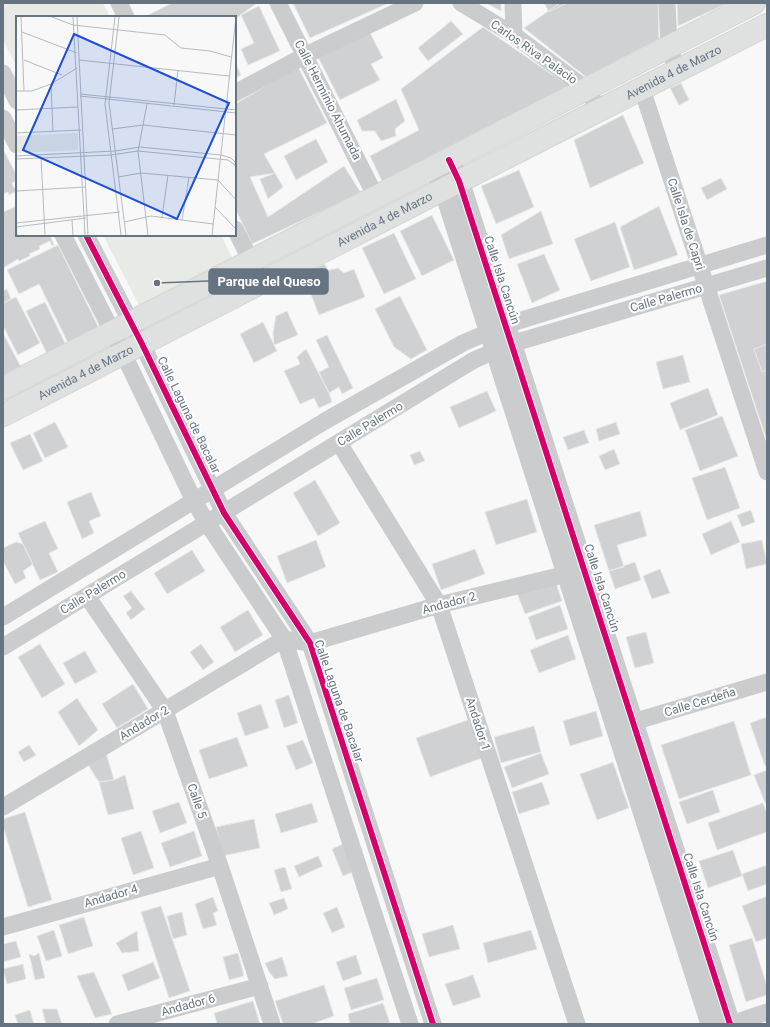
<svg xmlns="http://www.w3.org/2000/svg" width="770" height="1027" viewBox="0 0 770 1027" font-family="Roboto,sans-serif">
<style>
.green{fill:#e7eae5}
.building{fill:#cfd1d2;stroke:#e8e8e8}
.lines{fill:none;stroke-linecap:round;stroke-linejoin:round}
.secondary-casing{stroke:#d5d6d7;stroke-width:24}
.minor{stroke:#cbcccd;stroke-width:17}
.tertiary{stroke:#cbcccd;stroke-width:21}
.secondary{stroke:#dfe0e0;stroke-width:22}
.cycleway-casing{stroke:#fff;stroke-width:8}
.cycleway{stroke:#d6006c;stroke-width:6}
.labels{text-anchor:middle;stroke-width:4;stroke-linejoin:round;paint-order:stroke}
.street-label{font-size:12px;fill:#657480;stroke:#fff}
.inset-road{fill:none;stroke:#b4bbc1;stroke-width:1}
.view{fill:#1d4ed8;fill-opacity:0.15;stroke:#1d4ed8;stroke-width:2}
.inset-edge{fill:none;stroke:#657480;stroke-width:2}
.leader{fill:none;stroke:#657480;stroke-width:1.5}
.callout-dot{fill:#657480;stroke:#fff;stroke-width:1.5}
.callout{fill:#657480;stroke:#657480;stroke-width:1.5}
.callout-label{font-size:13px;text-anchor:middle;font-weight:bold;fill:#fff}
</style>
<rect width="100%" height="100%" fill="#f8f8f8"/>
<path class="green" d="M3,3H103L110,17H17V68L3,40Z
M103,235H221L234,261L139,305Z"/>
<path class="building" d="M172,3H257L235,19V17H144Z
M293,3H389L310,38Z
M486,3H501V11Z
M544,3H567L549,12Z
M560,3H658L659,43L586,77L524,28Z
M677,3H728L678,26Z
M259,6L280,51L248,65L241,49L254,43L241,15Z
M451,21L463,34L428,61L418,48Z
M483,27L573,89L383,183L370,156L419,130L401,89Z
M369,31L383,58L371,64L380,80L340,100L318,57Z
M235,62L241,75L235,78Z
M298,67L327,123L264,154L275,173L250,177L268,217L344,166L361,193L252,244L235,208V104Z
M681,83L689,100L679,105L670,88Z
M396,99L405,121L395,129L396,136L381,141L375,131H362L357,120Z
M623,115L644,163L590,188L574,140Z
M316,139L328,162L296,180L284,156Z
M3,149L17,176V180L12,183L14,188L17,186V196L15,192L9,195L8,192L3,194Z
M519,170L534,207L496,224L481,186Z
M275,173L283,187L268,199L260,179Z
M721,178L727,189L707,200L701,188Z
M17,206V235H50L54,245L52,246L50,241L39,246L40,249L29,254L30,256L19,261L18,259L3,268V212Z
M659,206L678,255L634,270L620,227Z
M541,211L553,244L509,259L501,235Z
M432,215L454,260L422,276L400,231Z
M615,222L630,267L591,281L574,239Z
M394,233L416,279L384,294L362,248Z
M58,245L101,332L70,347L39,284L19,294L7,270Z
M544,254L560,290L532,303L517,264Z
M324,264L329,270L338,268L344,273L354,269L365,297L319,315L307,284L314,281L310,270Z
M767,281V441L719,295Z
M7,289L11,299L3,303V291Z
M400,296L427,350L411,359L394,347L375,309Z
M16,297L40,343L18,355L3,326V303Z
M45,302L67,347L48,356L26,311Z
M287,311L298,335L274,345L273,333L276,316Z
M263,322L277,351L254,363L240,334Z
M3,333L22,369L3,378Z
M327,335L353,388L342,394L339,387L329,393L319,372L329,367L316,340Z
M767,344V370L762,372L754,349Z
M306,349L329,393L332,402L319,408L314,398L300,404L284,371L300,364L297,357Z
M683,355L690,382L663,389L656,362Z
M708,388L718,415L680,430L670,403Z
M487,391L496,411L459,428L450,407Z
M722,416L738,456L700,471L685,430Z
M55,422L68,447L45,458L33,433Z
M616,422L620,434L599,441L596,429Z
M584,430L589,443L568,450L563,437Z
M30,434L43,461L23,470L10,443Z
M614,449L620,464L605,470L599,456Z
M420,451L425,461L414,465L410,455Z
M725,467L740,508L707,520L692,478Z
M315,480L340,523L318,536L293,493Z
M91,492L101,516L89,521L94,533L82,539L67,502Z
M527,499L537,532L496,545L485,512Z
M751,510L755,522L742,527L737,515Z
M640,511L647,536L617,545L624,567L609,571L594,525Z
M45,521L58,549L49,553L58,572L40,580L18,533Z
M731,521L740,542L711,555L702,534Z
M316,540L326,567L287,583L277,556Z
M762,540L767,564L746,569L741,544Z
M16,542L23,544L33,564L23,571L26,578L15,584L3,561V548Z
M475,549L485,574L441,590L432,564Z
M192,550L205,571L167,594L154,573Z
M635,562L641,580L615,589L609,571Z
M660,569L670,593L652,599L643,576Z
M555,580L562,601L525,614L517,593Z
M131,591L145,609L131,620L126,613L132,608L123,596Z
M560,605L568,629L536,640L528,617Z
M248,610L263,635L235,652L220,627Z
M646,632L654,663L635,668L626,637Z
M568,635L576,659L539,673L530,650Z
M40,644L65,684L42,698L18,657Z
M201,644L214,662L203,670L190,652Z
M85,651L97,672L75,684L63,663Z
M133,684L148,709L117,728L102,704Z
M289,695L298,723L284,728L275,700Z
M77,698L98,730L79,746L58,712Z
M261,704L269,728L245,736L237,713Z
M596,711L603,736L570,746L563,721Z
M767,717V765L765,766L750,723Z
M468,720L482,758L430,777L416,738Z
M734,721L751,775L679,799L661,745Z
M534,726L541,752L501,763L494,737Z
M237,737L248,766L209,779L199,750Z
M303,740L313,763L296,770L286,746Z
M29,745L36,755L24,762L18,752Z
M106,753L114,780L99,782L90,768L88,762Z
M541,753L549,774L512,788L504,767Z
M613,762L629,808L597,820L580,774Z
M767,770V802L765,803L754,775Z
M125,775L134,809L108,815L99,782L114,780Z
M542,782L550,804L519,814L512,792Z
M713,790L720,812L687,824L679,802Z
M179,802L187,823L160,833L152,811Z
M312,803L318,822L281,833L275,814Z
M763,803L767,813V832L717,850L708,823Z
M25,812L52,900L28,907L3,826V819Z
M254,819L260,848L223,856L216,827Z
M141,831L154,868L133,875L121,838Z
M194,831L202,856L170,867L161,843Z
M343,844L353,872L343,876L332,849Z
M733,850L742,876L708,888L699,861Z
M318,856L323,866L299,877L294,866Z
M767,865V884L748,891L742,874Z
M285,867L292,889L281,892L274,870Z
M767,896V938L756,942L742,906Z
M213,897L218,911L213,913L217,925L203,929L195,904Z
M284,898L288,909L274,915L269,903Z
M161,906L190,991L169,998L141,912Z
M337,907L345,927L332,933L323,913Z
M182,912L187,935L173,939L167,916Z
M84,917L93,946L68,954L59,925Z
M453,925L460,949L429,957L422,934Z
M54,930L62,956L46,961L37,936Z
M531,930L537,949L488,963L483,943Z
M137,931L139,951L122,953L116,943Z
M752,938L767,986V995L746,1002L729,945Z
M16,941L21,957L3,962V944Z
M39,953L45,978L35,980L29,954L34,956Z
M238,953L244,976L229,980L223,957Z
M356,955L362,974L343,981L336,962Z
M282,957L288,976L275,979L269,972L265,963Z
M153,962L160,978L128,991L122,975Z
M23,964L26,979L7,984L3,969Z
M94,972L112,1014L95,1018L77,976Z
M473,975L481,997L453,1006L445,984Z
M377,978L384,1000L351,1010L344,988Z
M324,985L334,1016L312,1024H283L275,1001Z
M253,1001L260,1024H217L214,1013Z
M383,1003L390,1023L350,1024L348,1014Z
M42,1009H57L62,1024H46Z
M30,1010L34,1024H18L15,1015Z"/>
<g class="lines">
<defs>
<g id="secondary">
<path d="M3,388L754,3"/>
<path id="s1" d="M3,415L444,189L767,25"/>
</g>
</defs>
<use href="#secondary" class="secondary-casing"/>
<path class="minor" d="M119,3L126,17
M278,3L376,197
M461,3L514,35L586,89L600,110
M513,3L514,35
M667,3L669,46L677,71
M3,73L17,101
M642,89L767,472
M235,93L306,55L415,3
M3,118L17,145
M235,229L262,283
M63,235L123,353L194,501L207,523L284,639L410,1024
M86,235L142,344L224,513L310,643L433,1024
M339,443L439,605L577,1024
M87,596L165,711L220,866L272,1024
M3,617L325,421L463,343L505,325L767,245
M3,647L474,360L511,344L767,268
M621,723L633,722L767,682
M3,807L284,639L310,643L439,605L567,574
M3,927L220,866
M117,1024L260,986
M731,1024L767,1012"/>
<path class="tertiary" d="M449,160L459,181L730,1024
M434,168L444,189L711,1024"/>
<use href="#secondary" class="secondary"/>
<defs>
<path id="cycleway" d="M449,160L459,181L730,1024
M86,235L142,344L224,513L310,643L433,1024"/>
</defs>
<use href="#cycleway" class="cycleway-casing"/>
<use href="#cycleway" class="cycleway"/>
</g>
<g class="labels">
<g class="street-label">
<text transform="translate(534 52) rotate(35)" y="4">Carlos Riva Palacio</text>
<text dy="4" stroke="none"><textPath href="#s1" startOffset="753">Avenida 4 de Marzo</textPath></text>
<text transform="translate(328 100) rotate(63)" y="4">Calle Herminio Ahumada</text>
<text dy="4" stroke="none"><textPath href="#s1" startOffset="429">Avenida 4 de Marzo</textPath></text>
<text transform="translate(686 224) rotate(72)" y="4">Calle Isla de Capri</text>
<text transform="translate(502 280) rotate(72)" y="4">Calle Isla Cancún</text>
<text transform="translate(666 298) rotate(-16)" y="4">Calle Palermo</text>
<text dy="4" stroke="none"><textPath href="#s1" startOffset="93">Avenida 4 de Marzo</textPath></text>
<text transform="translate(189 415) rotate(64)" y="4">Calle Laguna de Bacalar</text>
<text transform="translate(370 424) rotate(-31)" y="4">Calle Palermo</text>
<text transform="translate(602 588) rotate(72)" y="4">Calle Isla Cancún</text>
<text transform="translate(93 592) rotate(-31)" y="4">Calle Palermo</text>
<text transform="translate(449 603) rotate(-15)" y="4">Andador 2</text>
<text transform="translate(339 701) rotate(71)" y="4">Calle Laguna de Bacalar</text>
<text transform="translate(700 702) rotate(-17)" y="4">Calle Cerdeña</text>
<text transform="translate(144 723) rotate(-31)" y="4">Andador 2</text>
<text transform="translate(478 724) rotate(72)" y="4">Andador 1</text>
<text transform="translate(197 801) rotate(71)" y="4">Calle 5</text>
<text transform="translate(111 896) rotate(-16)" y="4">Andador 4</text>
<text transform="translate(701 897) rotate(72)" y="4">Calle Isla Cancún</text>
<text transform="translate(188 1005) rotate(-15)" y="4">Andador 6</text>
</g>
</g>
<g transform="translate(16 16)">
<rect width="220" height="220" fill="#f8f8f8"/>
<path d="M62,117V134L0,137V120Z" fill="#e7eae5"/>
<path class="inset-road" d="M5,1L8,75M36,1L57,9L149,19L165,32L194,35L215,41M57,1L69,219M61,1L72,219M99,1L89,88L105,219M103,1L93,87L110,219M6,16L61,37M8,44L46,59M63,44L213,60M35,68L37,116M0,75H16L35,68L61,52M64,78L220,94M64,80L220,97M131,88L122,135L132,219M158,89L162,54M0,94L62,91M96,113L127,109L220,119M0,117L65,114M0,140L99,135L124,131L205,139L215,142L219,146M25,141L29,219M0,143L95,139L122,135L212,144L220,150M102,161L125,157L202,164L220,184M0,175L69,171M199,191L220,213M146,201L152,159M0,202L1,219M56,204L57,219M166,204L173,161M108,206L135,200L197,208M0,207L104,196M0,211L70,202M196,219L220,1"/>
<path class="view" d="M58,18L213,87L161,203L7,134Z"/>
<rect width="220" height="220" class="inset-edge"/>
</g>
<path class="leader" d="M157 283L209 281"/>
<circle class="callout-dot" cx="157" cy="283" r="4"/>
<rect class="callout" x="209" y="269" width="119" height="25" rx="4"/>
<g class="callout-label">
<text x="269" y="286">Parque del Queso</text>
</g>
<rect width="770" height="1027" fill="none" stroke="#657480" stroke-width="8"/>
</svg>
